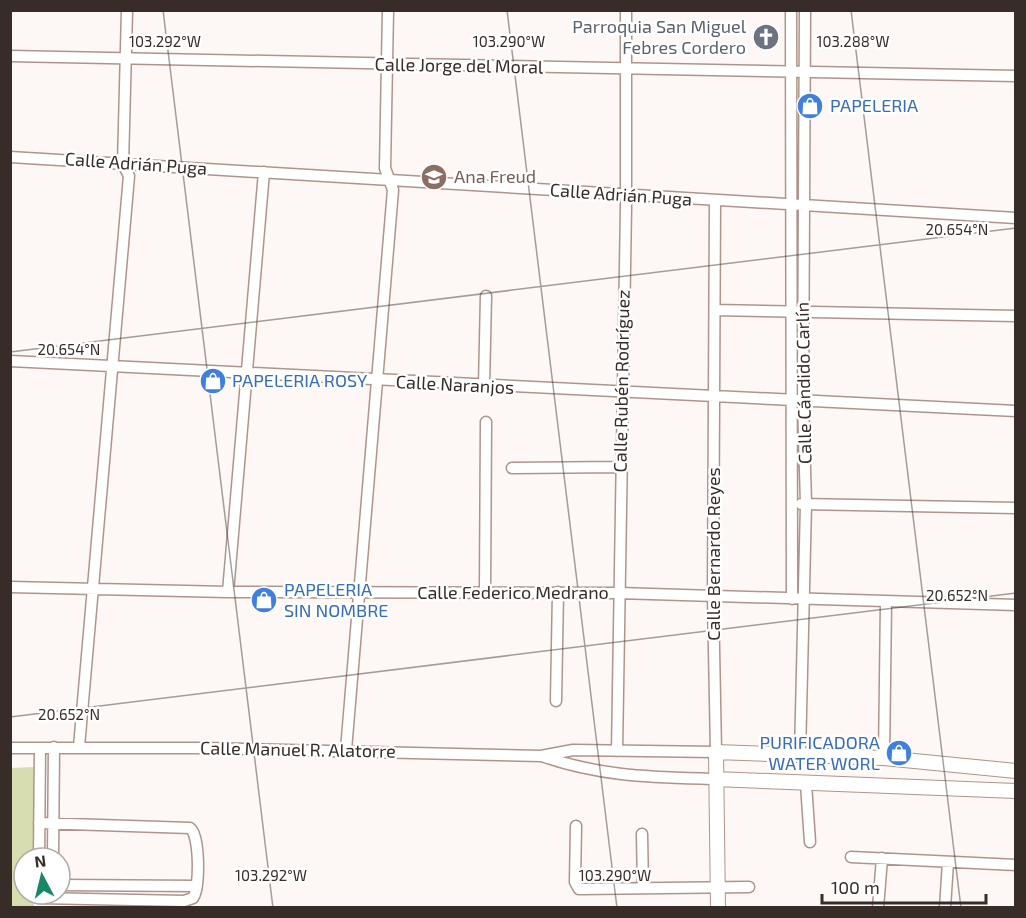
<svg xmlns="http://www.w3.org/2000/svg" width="1026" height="918" viewBox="0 0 1026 918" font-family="'Exo 2',sans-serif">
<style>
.green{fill:#d7ddb0}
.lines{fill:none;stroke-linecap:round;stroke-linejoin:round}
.minor-casing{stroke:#af9589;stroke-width:13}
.tertiary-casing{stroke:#af9589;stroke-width:16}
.minor{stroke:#fff;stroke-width:10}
.tertiary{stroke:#fff;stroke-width:14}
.ticks{fill:none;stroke:#372c28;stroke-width:1.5;stroke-opacity:0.45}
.labels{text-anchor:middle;stroke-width:5;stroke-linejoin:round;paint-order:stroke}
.worship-label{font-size:18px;fill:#5b616d;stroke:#fff;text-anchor:end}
.street-label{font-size:18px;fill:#372c28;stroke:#fff}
.shop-label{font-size:18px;fill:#366cbe;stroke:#fff;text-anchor:start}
.education-label{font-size:18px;fill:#785e54;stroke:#fff;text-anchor:start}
.ticks-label{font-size:15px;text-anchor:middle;fill:#372c28;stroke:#fff;stroke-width:5;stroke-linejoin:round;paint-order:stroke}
</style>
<rect width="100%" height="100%" fill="#fdf7f5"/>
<path class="green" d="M35,767V858H24V894H34V907H11L10,768Z"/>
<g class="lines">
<defs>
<path id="minor" d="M791,10L792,599
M10,56L1016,76
M10,157L1016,218
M715,310L1016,316
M10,361L1016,411
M484,386L486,296
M512,468L621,467
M801,504L1016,508
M10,587L228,592L618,593L1016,605
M485,591L486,422
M228,592L264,172
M556,701L558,592
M79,747L129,176L123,164L127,10
M10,748H204L541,756L573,750L716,752L713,597L715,201
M346,750L393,190L385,168L388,10
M617,751L626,207V10
M800,755L806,504L803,400L805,10
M542,756C602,777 653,777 715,779
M884,758L886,602
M806,784L810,842
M576,826L575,882L579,889L749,887
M642,834L643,887
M851,857L1016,865
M39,858L40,748
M53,858L54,747
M60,885L196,886
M39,898L184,901L193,898C200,888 200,835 190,828L39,823
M878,908L882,858
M945,908L948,862"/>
<path id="tertiary" d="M715,779L1016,791
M718,908L716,752L884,758L1016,771"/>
</defs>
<use href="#minor" class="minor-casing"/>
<use href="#tertiary" class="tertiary-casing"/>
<use href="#minor" class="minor"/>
<use href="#tertiary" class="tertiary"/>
</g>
<path class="ticks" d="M163,10L273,908M507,10L617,908M851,10L961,908M10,352L1016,228M10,717L1016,593"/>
<defs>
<symbol id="church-disc" viewBox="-11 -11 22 22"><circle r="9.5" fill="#6b7280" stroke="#fff"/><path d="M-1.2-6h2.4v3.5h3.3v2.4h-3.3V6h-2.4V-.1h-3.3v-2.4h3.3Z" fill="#fff"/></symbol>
<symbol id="shop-disc" viewBox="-11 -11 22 22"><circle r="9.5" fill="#3f7fe0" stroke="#fff"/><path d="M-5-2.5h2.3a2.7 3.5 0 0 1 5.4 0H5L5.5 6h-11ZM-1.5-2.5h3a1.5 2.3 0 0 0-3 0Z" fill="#fff"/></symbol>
<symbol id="school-disc" viewBox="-11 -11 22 22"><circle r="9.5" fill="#8d6e63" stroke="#fff"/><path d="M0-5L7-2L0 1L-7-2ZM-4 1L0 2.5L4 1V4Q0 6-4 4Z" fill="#fff"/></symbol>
</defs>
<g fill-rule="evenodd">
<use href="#church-disc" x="751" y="22" width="30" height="30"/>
<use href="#shop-disc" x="795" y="91" width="30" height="30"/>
<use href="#school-disc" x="419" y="162" width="30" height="30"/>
<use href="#shop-disc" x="198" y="366" width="30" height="30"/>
<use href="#shop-disc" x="249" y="585" width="30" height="30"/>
<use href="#shop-disc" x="884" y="738" width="30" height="30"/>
</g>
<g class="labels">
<g class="worship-label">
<text x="746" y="33">Parroquia San Miguel<tspan x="746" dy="21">Febres Cordero</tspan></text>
</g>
<g class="street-label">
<text transform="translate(459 66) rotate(1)" y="6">Calle Jorge del Moral</text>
<text transform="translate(136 164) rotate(4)" y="6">Calle Adrián Puga</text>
<text transform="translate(621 195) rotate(4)" y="6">Calle Adrián Puga</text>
<text transform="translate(622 381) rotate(-89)" y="6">Calle Rubén Rodríguez</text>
<text transform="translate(804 383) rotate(-91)" y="6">Calle Cándido Carlín</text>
<text transform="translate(455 385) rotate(3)" y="6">Calle Naranjos</text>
<text transform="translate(714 554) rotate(-90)" y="6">Calle Bernardo Reyes</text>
<text x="513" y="599">Calle Federico Medrano</text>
<text transform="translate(298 750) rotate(1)" y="6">Calle Manuel R. Alatorre</text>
</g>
<g class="shop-label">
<text x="830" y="112">PAPELERIA</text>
<text x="232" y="387">PAPELERIA ROSY</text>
<text x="284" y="596">PAPELERIA<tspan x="284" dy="21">SIN NOMBRE</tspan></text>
<text x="880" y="749" text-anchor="end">PURIFICADORA<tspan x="880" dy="21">WATER WORL</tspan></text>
</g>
<g class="education-label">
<text x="454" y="183">Ana Freud</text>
</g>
</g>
<g class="ticks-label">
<text x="165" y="47">103.292°W</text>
<text x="509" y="47">103.290°W</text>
<text x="853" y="47">103.288°W</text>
<text x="957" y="235">20.654°N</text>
<text x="69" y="355">20.654°N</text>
<text x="957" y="601">20.652°N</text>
<text x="69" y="720">20.652°N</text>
<text x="271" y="881">103.292°W</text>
<text x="615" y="881">103.290°W</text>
</g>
<rect width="1026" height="918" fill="none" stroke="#372c28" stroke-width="24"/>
<g transform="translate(42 876) rotate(353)"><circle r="28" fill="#ffffff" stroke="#afaba9" stroke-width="1.5"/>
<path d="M0-4.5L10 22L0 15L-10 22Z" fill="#168867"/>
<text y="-9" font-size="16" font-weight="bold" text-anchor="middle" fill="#372c28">N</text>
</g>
<path d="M822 894v9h164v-9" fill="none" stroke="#372c28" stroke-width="3"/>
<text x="831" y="894" font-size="18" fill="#372c28" stroke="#ffffff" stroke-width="4.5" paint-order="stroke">100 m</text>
</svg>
